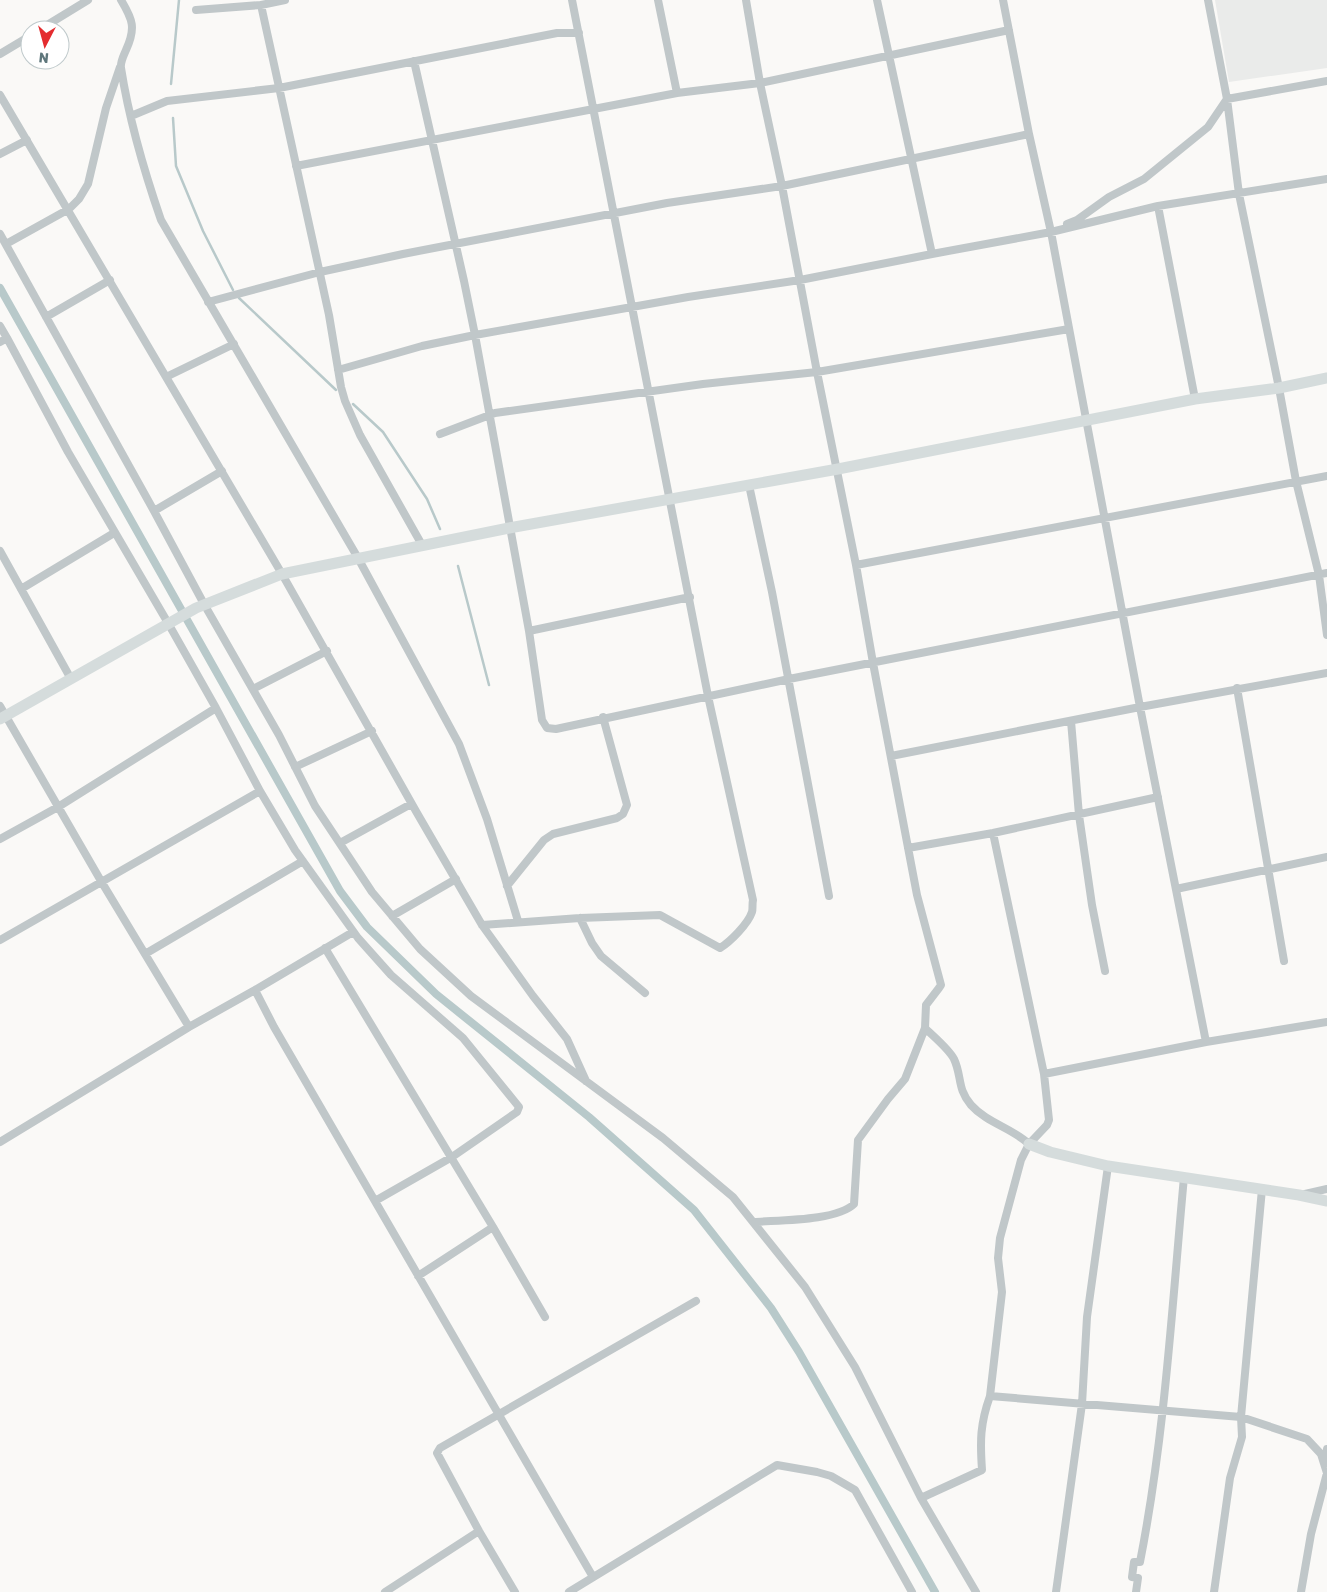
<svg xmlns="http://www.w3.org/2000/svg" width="1327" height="1592" viewBox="0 0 1327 1592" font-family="Rubik,sans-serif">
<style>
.built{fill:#eaebea}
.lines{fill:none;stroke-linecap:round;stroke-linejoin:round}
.stream{stroke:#b8c9ca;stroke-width:2.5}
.canal{stroke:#b8c9ca;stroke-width:8}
.street{stroke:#c0c7c9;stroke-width:8}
.secondary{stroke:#d5dcdc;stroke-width:11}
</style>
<rect width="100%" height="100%" fill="#faf9f7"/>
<path class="built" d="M1215,0H1327V68L1229,82Z"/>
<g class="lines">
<path class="stream" d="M171,84L179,0
M173,118L176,166L203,231L233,290
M239,298L336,390
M353,404L383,432L427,499L440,529
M458,566L489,685"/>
<path class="canal" d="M0,288L340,891L367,927L436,994L589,1117L694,1210L771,1308L799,1352L935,1592"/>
<path class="street" d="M121,0C133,20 136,28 126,50C124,55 120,62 121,68C129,119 144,171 161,220L358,558L459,744L487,819L518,921
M658,0L677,93
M746,0L760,83L782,186L817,372L856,565L873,663L917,895L941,985L939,988L926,1005L925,1028L905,1079L888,1099L858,1140L854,1204C837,1221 779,1220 754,1222
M877,0L932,254
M1003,0L1029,134L1051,232L1140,707L1206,1042
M1208,0L1227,99L1239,194L1279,388L1296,481L1319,575L1327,635
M261,5L329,315L341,387L345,401L360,435L422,545
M196,10L261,5L285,0
M39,30L88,0
M0,54L30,36
M414,61L464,281L475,335L529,631L542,720L547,728L556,729L789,679L1327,573
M0,95L282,574L417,813L482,925L533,996L567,1039L586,1081
M131,116L167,101L279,88L557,33H579
M0,154L27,140
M296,166L677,93L760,83L1009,30
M1158,206L1195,399
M1067,224L1077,220L1109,197L1144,179L1208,127L1227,99L1327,81
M0,234L154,511L204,604L279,735L315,806L372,892L420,949L471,996L663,1138L733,1197L805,1287L855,1367L921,1498L976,1592
M6,244L69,209L79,199L88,184L106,108L120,67
M208,302L320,272L403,254L667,203L782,186L1029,134
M46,317L110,280
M0,326L7,338
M0,342L7,338L68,452L168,623L216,708L260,791L295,850L358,938L391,975L463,1038L519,1107L517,1112L452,1157L375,1201
M338,370L422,346L475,335L688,297L800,280L932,254L1051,232L1158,206L1327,179
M166,377L234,344
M440,434L495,413L703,384L817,372L1069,329
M749,485L772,592L829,896
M154,511L222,471
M0,551L71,679
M856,565L1327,476
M21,589L114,533
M529,631L690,597
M1237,688L1284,961
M253,689L327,651
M0,706L101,881L189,1027L255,990L353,932
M1071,721L1079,815L1092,905L1105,971
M891,756L1140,707L1327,673
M295,767L372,731
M0,839L58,807L216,708
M340,843L411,804
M908,848L993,833L1158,797
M507,886L544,840L553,834L617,818L623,814L627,805L603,717
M1176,889L1327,857
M392,916L456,879
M580,918L592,943L601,956L645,993
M482,925L580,918L660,915L720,948C730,942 748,924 752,912C753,909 752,904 753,900L708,696L572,0
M0,940L260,791
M325,948L493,1227L418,1276
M145,954L303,861
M255,990L274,1027L593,1577
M925,1028C933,1036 949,1049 954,1059C962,1076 957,1089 971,1105C987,1123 1012,1128 1029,1144
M1044,1074L1206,1042L1327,1022
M0,1142L189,1027
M1305,1194L1327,1189
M493,1227L545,1317
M990,1396L1241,1417L1307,1439L1321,1454L1327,1473
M1325,1464L1327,1449
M921,1498L982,1470C980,1441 980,1424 990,1396L1002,1292L998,1258L1000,1238L1021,1160L1029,1144L1047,1125L1049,1120L1044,1074L993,833
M385,1592L479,1531
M515,1592L479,1531L437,1453L440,1448L696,1301
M569,1592L777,1465L817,1472L831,1476L855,1490L912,1592
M1056,1592L1082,1404L1087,1317L1108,1166
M1136,1592L1138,1578L1132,1577L1134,1562H1140C1165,1435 1172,1306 1184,1177
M1214,1592L1230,1478L1242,1437L1241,1417L1262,1189
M1301,1592L1311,1534L1327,1473"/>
<path class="secondary" d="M0,719L196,608L282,574L509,528L838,469L1195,399L1279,388L1327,378
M1029,1144L1050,1152L1108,1166L1299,1195L1327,1201"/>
</g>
<g transform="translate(45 45) rotate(186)"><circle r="24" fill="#ffffff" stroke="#bfc9cb"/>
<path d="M0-4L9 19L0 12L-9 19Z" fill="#e42c2f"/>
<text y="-8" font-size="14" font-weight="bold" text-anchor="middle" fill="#5f777c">N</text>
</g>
</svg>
